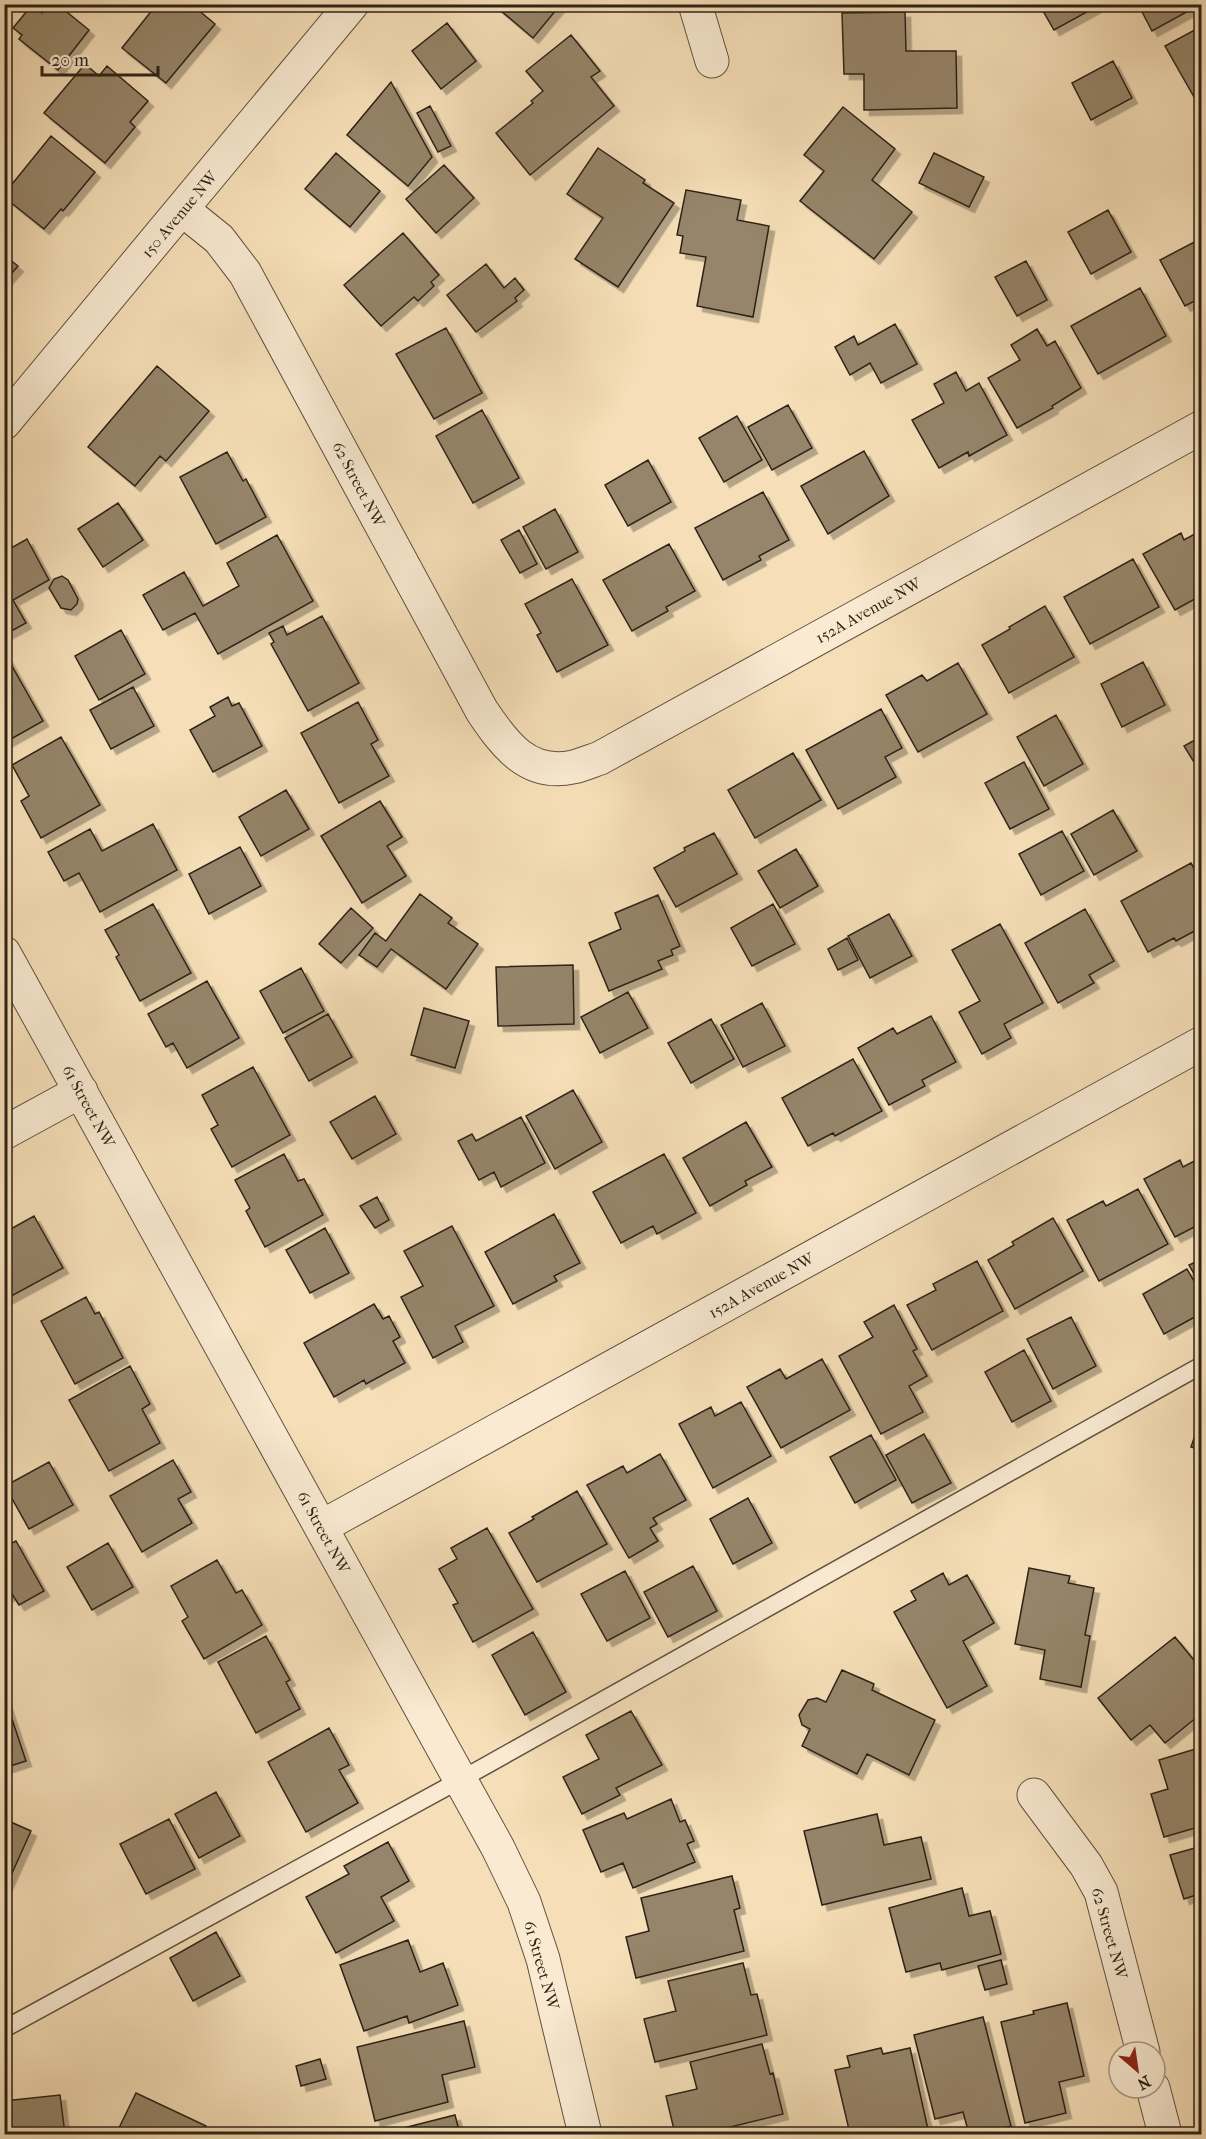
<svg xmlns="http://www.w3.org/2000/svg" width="1206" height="2139" viewBox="0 0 1206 2139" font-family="'IM FELL French Canon',serif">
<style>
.building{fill:#96856b;stroke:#2d2317;stroke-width:1.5;filter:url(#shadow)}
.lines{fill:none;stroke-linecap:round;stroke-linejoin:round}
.lane-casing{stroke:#5f523f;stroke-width:19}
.street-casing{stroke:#5f523f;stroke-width:35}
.lane{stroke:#f9ead1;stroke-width:16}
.street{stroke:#f9ead1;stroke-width:33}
.labels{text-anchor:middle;stroke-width:4.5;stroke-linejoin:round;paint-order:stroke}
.street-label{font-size:16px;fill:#2d2317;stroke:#f9ead1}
</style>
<defs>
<filter id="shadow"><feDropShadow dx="5.5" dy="5.5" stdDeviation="0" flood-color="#0004"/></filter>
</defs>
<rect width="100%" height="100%" fill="#f6dfb8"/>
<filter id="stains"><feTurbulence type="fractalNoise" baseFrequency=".00333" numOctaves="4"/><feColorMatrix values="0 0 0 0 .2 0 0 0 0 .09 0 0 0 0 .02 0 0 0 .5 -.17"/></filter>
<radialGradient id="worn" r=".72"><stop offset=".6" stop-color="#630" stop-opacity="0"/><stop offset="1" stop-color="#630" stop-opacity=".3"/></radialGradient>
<path class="building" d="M49,4H57L89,30L58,70L19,39L22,35L13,28L32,5L42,13Z
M157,4H191L215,24L166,83L122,48Z
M493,4H561L533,38Z
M1039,4H1095L1096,7L1054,30Z
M1138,4H1201L1152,31Z
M905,12L906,51H956L957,108L864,110V74H844L842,13Z
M447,23L476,61L441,89L412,51Z
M1202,26V111L1165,46Z
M571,35L600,71L591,77L614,106L530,175L496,133L533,103L531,101L543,91L526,71Z
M1113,61L1132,98L1091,120L1072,83Z
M85,64L99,76L107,66L148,101L130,122L135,127L105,163L44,113Z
M391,82L432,157L408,186L347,135Z
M430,106L451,146L438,152L417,113Z
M843,107L895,149L872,180L912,212L874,259L800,201L824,171L804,155Z
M51,136L95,172L63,211L61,209L44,229L4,197V194Z
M598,148L645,180L643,183L674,203L618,287L575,259L603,218L567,194Z
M336,153L380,191L350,227L305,189Z
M934,153L984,177L969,207L919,183Z
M444,165L474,198L436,233L406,199Z
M686,190L741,200L737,220L769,226L753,317L697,306L706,257L680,253L683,236L677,235Z
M1108,210L1131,252L1091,274L1068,232Z
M403,233L439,275L431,282L434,286L418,301L414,297L381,326L344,285Z
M1202,238V297L1185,306L1160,260Z
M4,255L18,266L4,282Z
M1026,261L1047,300L1017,316L995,277Z
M486,264L504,288L515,278L524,290L515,298L517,301L476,332L447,295Z
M1140,288L1166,336L1098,374L1071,326Z
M895,324L917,364L881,383L870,363L850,375L835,347L854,336L858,345Z
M446,328L482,393L434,419L396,354Z
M1037,329L1047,346L1055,341L1081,388L1052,406L1053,408L1017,428L988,378L1020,360L1011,345Z
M157,366L209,411L166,461L160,456L135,486L88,447Z
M956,372L966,391L979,383L1007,435L969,456L968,452L939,468L912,420L944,403L934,384Z
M788,405L812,448L772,470L748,427Z
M482,410L519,478L473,503L436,436Z
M737,416L762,460L724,482L699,438Z
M864,451L889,496L828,534L801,486Z
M227,452L243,481L246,479L266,517L216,544L180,477Z
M648,460L671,502L628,526L605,485Z
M763,492L789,540L759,556L761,560L723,580L695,528Z
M118,503L143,540L103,567L78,529Z
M555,509L578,552L546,569L523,527Z
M519,530L537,564L520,573L501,540Z
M1202,530V595L1175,610L1143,554L1181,533L1184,540Z
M277,535L313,601L218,654L195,613L163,630L143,595L184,572L203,606L239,586L227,563Z
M27,539L49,580L13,600L26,623L4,635V552Z
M669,544L695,591L666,607L668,611L632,631L603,580Z
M1133,559L1159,607L1090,644L1064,597Z
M62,576L68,580L78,599L77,604L71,610L61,608L49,588L54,579Z
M572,579L608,645L557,672L537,635L541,633L525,604Z
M1045,606L1074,657L1009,693L982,645L1010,629L1009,627Z
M322,616L359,683L308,711L271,644L274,642L269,633L283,626L287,635Z
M121,630L145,674L99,700L75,656Z
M4,652L43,721L4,743Z
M1143,662L1165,705L1122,727L1101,684Z
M958,663L987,714L918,752L886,695L922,675L927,681Z
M133,687L154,726L111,749L90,710Z
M228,697L232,706L239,703L262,746L213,772L190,730L215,716L210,707Z
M358,702L378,740L371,744L389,776L339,803L301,733Z
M881,709L902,748L885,757L896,777L838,809L806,750Z
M1056,715L1083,764L1044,786L1017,737Z
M1202,736V775L1184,746Z
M61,737L100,805L41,838L21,801L29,796L12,765Z
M793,753L821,800L755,838L728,790Z
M1024,762L1049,809L1010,829L985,783Z
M286,790L309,829L261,856L239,817Z
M380,801L402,837L387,846L406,876L362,903L321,836Z
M1113,810L1137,851L1094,875L1071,834Z
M153,824L177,870L100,912L79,873L64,881L48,852L90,829L102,851Z
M1062,831L1084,871L1041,895L1019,854Z
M714,833L737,874L676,907L654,868L685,851L684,848Z
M240,847L261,886L209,914L189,874Z
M796,849L818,886L780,908L758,871Z
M1191,863L1202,882V927L1176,941L1174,938L1148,952L1121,901Z
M420,894L452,918L448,923L478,944L446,989L391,949L377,967L359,955L375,933L386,941Z
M658,895L680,946L671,950L673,955L658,961L662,969L609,991L589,943L621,929L615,913Z
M153,904L191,973L140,1001L116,957L119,955L105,930Z
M773,904L795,944L752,966L731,928Z
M351,908L373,928L341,963L319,944Z
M1085,909L1114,961L1089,975L1094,983L1058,1003L1025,943Z
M889,914L912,956L870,978L848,936Z
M1000,924L1043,1003L1004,1024L1011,1038L982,1054L959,1012L980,1001L952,950Z
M847,938L858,960L838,970L828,949Z
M573,965L574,1024L498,1026L496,967Z
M301,968L324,1011L283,1033L260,991Z
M207,981L239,1038L187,1068L173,1043L166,1047L148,1014Z
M628,992L648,1028L600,1053L581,1017Z
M762,1003L785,1046L743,1067L721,1025Z
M424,1008L469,1021L455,1068L411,1055Z
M328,1014L352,1057L309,1081L285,1038Z
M931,1016L956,1062L922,1080L925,1086L889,1105L858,1048L893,1028L897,1034Z
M711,1019L734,1059L691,1083L668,1043Z
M853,1059L882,1111L835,1136L833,1133L808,1146L782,1098Z
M253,1067L290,1135L232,1167L211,1129L218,1125L202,1095Z
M573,1090L602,1142L555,1169L526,1116Z
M375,1096L396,1134L352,1159L330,1122Z
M521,1117L545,1163L501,1187L494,1172L479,1180L458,1141L472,1134L476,1141Z
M746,1122L772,1167L745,1181L747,1185L710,1206L683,1158Z
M284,1154L298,1181L304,1179L323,1215L265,1247L246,1211L250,1208L235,1180Z
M664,1154L696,1213L657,1234L653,1226L621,1243L593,1192Z
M1202,1157V1223L1175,1237L1144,1179L1180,1160L1183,1167Z
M1138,1189L1168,1244L1099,1281L1067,1220L1103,1201L1106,1206Z
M377,1197L389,1220L375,1228L360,1206Z
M554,1214L580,1263L554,1276L557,1281L513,1304L485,1252Z
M34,1216L63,1268L4,1300V1223L9,1230Z
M1053,1218L1083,1271L1015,1309L988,1260L1014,1245L1012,1242Z
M452,1226L494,1306L455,1326L463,1342L433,1358L401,1297L423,1286L404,1251Z
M325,1228L349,1273L310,1293L286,1250Z
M1202,1259V1288L1189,1265Z
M977,1261L1003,1311L932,1350L907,1305L936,1290L933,1284Z
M1187,1269L1202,1295V1313L1164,1334L1143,1294Z
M86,1297L95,1314L99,1312L123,1358L75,1384L41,1321Z
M374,1304L383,1319L389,1316L400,1337L393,1341L405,1363L366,1384L364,1380L334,1397L304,1343Z
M894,1305L917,1349L913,1351L927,1376L909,1386L923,1412L881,1434L839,1356L873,1337L864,1322Z
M1071,1317L1096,1366L1053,1389L1027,1339Z
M1024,1350L1051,1401L1012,1422L985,1372Z
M822,1359L850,1410L781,1448L747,1387L780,1369L786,1379Z
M130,1366L150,1404L142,1409L160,1443L109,1471L69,1400Z
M741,1402L771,1456L713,1488L679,1424L711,1407L715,1416Z
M1202,1415V1450L1191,1447Z
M924,1434L951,1483L912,1503L886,1455Z
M871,1435L896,1480L855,1503L830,1457Z
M660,1454L686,1500L653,1518L657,1524L650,1528L658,1541L629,1558L587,1485L623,1466L627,1473Z
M173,1460L191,1492L178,1499L192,1523L142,1552L110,1496Z
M49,1462L73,1505L29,1529L5,1486Z
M577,1491L607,1544L537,1582L509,1533L534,1519L532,1517Z
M748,1498L772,1543L733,1564L710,1519Z
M487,1528L533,1609L473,1642L453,1605L458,1603L439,1569L457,1559L451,1548Z
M16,1541L44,1591L19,1605L12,1594L4,1598V1547Z
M108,1543L133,1587L92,1610L67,1567Z
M217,1560L236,1593L242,1590L262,1625L204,1659L182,1621L188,1617L171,1586Z
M693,1566L717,1611L668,1637L644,1592Z
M1029,1568L1070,1576L1068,1583L1094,1588L1085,1635L1090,1636L1081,1687L1040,1679L1045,1650L1015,1644Z
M625,1571L650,1618L607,1641L581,1594Z
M943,1573L949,1585L967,1575L994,1623L963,1641L987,1686L947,1708L894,1612L916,1600L911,1591Z
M533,1632L566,1692L525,1715L492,1655Z
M266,1636L290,1680L286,1682L300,1709L256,1733L218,1662Z
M1175,1637L1202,1670V1713L1165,1743L1150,1725L1131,1740L1098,1698Z
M842,1670L874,1684L872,1690L935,1720L909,1775L867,1754L857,1774L802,1746L810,1729L802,1725L799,1715L808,1700L817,1698L826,1702Z
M4,1695L26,1761L4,1768Z
M631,1711L662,1765L616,1788L620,1795L582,1814L563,1777L599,1759L586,1735Z
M329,1728L349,1765L339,1770L358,1803L306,1832L268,1762Z
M1202,1747V1826L1164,1837L1151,1794L1168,1789L1159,1760Z
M216,1792L240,1836L199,1858L175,1814Z
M671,1799L680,1822L685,1820L694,1841L687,1844L695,1862L633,1888L623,1863L601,1872L583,1830L624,1813L627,1819Z
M877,1814L884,1845L921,1837L931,1879L822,1905L804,1831Z
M4,1819L31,1831L4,1891Z
M169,1819L195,1869L146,1894L120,1844Z
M388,1842L409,1881L381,1897L394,1921L336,1953L306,1897L349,1874L344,1866Z
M1202,1846V1893L1184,1899L1170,1855Z
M732,1876L740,1908L734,1910L744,1951L636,1978L626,1937L649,1931L641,1898Z
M962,1888L969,1916L990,1911L1001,1954L942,1970L940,1963L906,1972L889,1908Z
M216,1932L240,1976L193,2001L170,1958Z
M408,1940L420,1972L443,1963L458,2005L409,2023L407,2016L364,2031L340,1965Z
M1001,1960L1007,1984L985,1990L978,1966Z
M743,1963L751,1995L757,1994L767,2035L655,2062L644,2019L676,2011L668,1981Z
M1067,2003L1084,2076L1059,2082L1066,2113L1025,2123L1001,2022L1034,2014L1033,2011Z
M983,2017L1011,2126L981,2134H969L963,2112L935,2119L914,2035Z
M464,2021L475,2067L442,2075L448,2102L375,2121L357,2047Z
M762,2044L770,2074L773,2073L783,2114L702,2134H675L666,2096L697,2089L690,2062Z
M881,2048L883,2054L910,2048L929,2134H850L835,2070L850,2067L847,2056Z
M320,2059L326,2079L301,2086L296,2066Z
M136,2093L206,2126L203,2134H116Z
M60,2095L65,2134H4V2101Z
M455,2115L460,2134H380Z
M776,2128L778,2134H750Z"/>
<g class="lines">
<defs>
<path id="lane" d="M4,2029L460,1780L1202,1365"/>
<path id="street" d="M695,4L712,61
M183,210L219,239L245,273L482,711C504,744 528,777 573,767C582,765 591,761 600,758L1202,427
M4,423L352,4
M4,953L498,1848L524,1902L543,1959L585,2134
M4,1133L81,1091
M321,1527L1202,1043
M1034,1795L1086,1865L1101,1892L1143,2052
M1153,2088L1165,2134"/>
</defs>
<use href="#lane" class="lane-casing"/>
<use href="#street" class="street-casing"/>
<use href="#lane" class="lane"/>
<use href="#street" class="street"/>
</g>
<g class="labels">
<g class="street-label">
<text transform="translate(179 214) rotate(-50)" y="6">150 Avenue NW</text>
<text transform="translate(359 484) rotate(62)" y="6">62 Street NW</text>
<text transform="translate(868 610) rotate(-29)" y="6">152A Avenue NW</text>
<text transform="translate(89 1106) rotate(61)" y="6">61 Street NW</text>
<text transform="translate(761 1285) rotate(-29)" y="6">152A Avenue NW</text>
<text transform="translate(324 1532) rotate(61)" y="6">61 Street NW</text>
<text transform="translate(1110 1933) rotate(74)" y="6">62 Street NW</text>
<text transform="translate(542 1965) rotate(74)" y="6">61 Street NW</text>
</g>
</g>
<rect width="1206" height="2139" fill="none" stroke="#f6dfb8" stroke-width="24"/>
<rect x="6" y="6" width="1194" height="2127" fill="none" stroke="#2d2317" stroke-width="3"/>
<rect x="12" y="12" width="1182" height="2115" fill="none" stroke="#2d2317" stroke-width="1.5"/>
<g transform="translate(1137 2070) rotate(151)"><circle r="28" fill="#f9ead1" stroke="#a79a87" stroke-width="1.5"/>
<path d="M0-4.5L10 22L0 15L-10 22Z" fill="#8f2418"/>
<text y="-9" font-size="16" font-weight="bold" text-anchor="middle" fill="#2d2317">N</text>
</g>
<path d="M42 66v9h116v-9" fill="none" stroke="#2d2317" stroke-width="3"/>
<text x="51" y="66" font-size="18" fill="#2d2317" stroke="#f9ead1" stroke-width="4.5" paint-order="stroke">20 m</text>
<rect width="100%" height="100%" filter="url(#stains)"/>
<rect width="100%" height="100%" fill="url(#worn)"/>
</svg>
